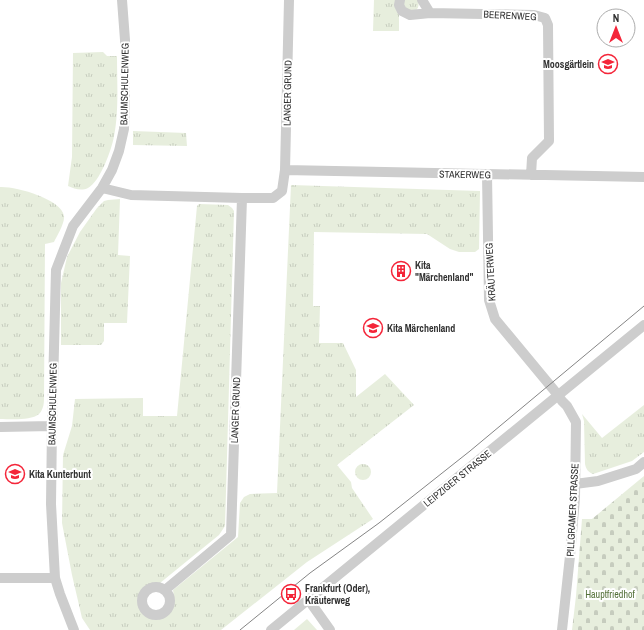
<svg xmlns="http://www.w3.org/2000/svg" width="644" height="630" viewBox="0 0 644 630" font-family="'Archivo Narrow',sans-serif">
<style>
.grass{fill:url(#grass-tufts)}
.cemetery{fill:url(#cemetery-stones)}
.lines{fill:none;stroke-linecap:round;stroke-linejoin:round}
.minor{stroke:#cdcdcd;stroke-width:10}
.tram{stroke:#858585;stroke-width:1}
.labels{text-anchor:middle;stroke-width:4;stroke-linejoin:round;paint-order:stroke}
.street-label{font-size:10px;fill:#303030;stroke:#fff}
.poi-label{font-size:10px;font-weight:bold;fill:#303030;stroke:#fff;text-anchor:start}
.park-label{font-size:10px;fill:#547039;stroke:#fff}
</style>
<defs>
<pattern id="grass-tufts" width="24" height="20" patternUnits="userSpaceOnUse"><rect width="24" height="20" fill="#e7eedd"/><path d="M3 7l-1-3M5 7V3M7 7l1-3M15 17l-1-3M17 17v-4M19 17l1-3" fill="none" stroke="#c6ccbe"/></pattern>
<pattern id="cemetery-stones" width="16" height="16" patternUnits="userSpaceOnUse"><rect width="16" height="16" fill="#e7eedd"/><path d="M2 7V4a2 2 0 0 1 4 0v3zM10 15v-3a2 2 0 0 1 4 0v3z" fill="#c6ccbe"/></pattern>
</defs>
<rect width="100%" height="100%" fill="#fff"/>
<path class="grass" d="M374,0H396L399,13V31H373Z
M403,0H418C419,5 419,8 415,11L404,9Z
M103,52L107,56H117C117,81 119,112 114,136C112,149 100,182 88,188C82,191 74,189 68,186L72,157L73,53Z
M133,131L186,133L187,146L133,145Z
M291,185L480,191L479,249L475,252H459L450,249L427,234L314,232L313,306H320L319,343H343L356,370V397L385,374L414,405L337,465L351,482L352,488L373,519L307,562L221,630H90L82,618L72,575L62,523L63,455L72,426L75,399L143,398V416H177L197,206L199,204L228,205L232,208L234,211L225,526L219,535L160,583L148,586L140,593V606L143,613L155,617L165,615L172,607L174,597L173,590L238,537L240,503L244,497L250,494L277,493Z
M0,187C15,186 62,199 64,216C65,223 57,236 54,242L45,244L44,399C44,404 43,410 39,414C31,421 10,419 0,419Z
M120,199L118,255L130,256L127,323H104V341L101,345H61V283L67,257L80,232L97,208L104,201L108,200Z
M644,405V452L632,461L593,474C588,472 586,469 585,464L584,421L582,414L602,438Z
M355 472a8 8 0 1 1 16 0a8 8 0 1 1-16 0Z
M307,619L317,630H294Z"/>
<path class="cemetery" d="M644,476V630H572L576,596L582,519H592Z"/>
<g class="lines">
<path class="minor" d="M400,0L399,5L402,11L410,15L430,13L534,15L545,18L548,25L549,141L532,158L531,175
M422,0L430,13
M285,170L644,177
M487,174L489,300L495,319L558,395L562,401L567,406L576,422L575,498L570,556L562,630
M102,188L131,195L242,198H273L282,191L285,170L289,0
M0,427L52,426
M575,484L598,481L636,469L644,462
M0,578H55
M142 601a14 14 0 1 1 28 0a14 14 0 1 1-28 0Z
M165,590L231,535L242,198
M308,599L330,630
M74,630L60,594L55,578L51,504L52,426L56,270L73,226L102,188L112,170L119,151L124,129L125,99V40L122,0
M271,630L644,325"/>
<path class="tram" d="M240,630L310,573L379,523L470,451L644,306"/>
</g>
<defs>
<symbol id="school-ring" viewBox="-11 -11 22 22"><circle r="9.5" fill="#fff" stroke="#f42539" stroke-width="1.5"/><path d="M0-5L7-2L0 1L-7-2ZM-4 1L0 2.5L4 1V4Q0 6-4 4Z" fill="#f42539"/></symbol>
<symbol id="building-ring" viewBox="-11 -11 22 22"><circle r="9.5" fill="#fff" stroke="#f42539" stroke-width="1.5"/><path d="M-4-6H4V6H1V3H-1V6H-4ZM-2.5-4.3h1.7v1.8h-1.7ZM.8-4.3h1.7v1.8H.8ZM-2.5-1h1.7V.8h-1.7ZM.8-1h1.7V.8H.8Z" fill="#f42539"/></symbol>
<symbol id="bus-ring" viewBox="-11 -11 22 22"><circle r="9.5" fill="#fff" stroke="#f42539" stroke-width="1.5"/><path d="M-5-6H5V4H4V6H2V4H-2V6H-4V4H-5ZM-3.5-4V0h7V-4ZM-3.5 1.2v1.5H-2V1.2ZM2 1.2v1.5H3.5V1.2Z" fill="#f42539"/></symbol>
</defs>
<g fill-rule="evenodd">
<use href="#school-ring" x="597" y="53" width="22" height="22"/>
<use href="#building-ring" x="390" y="260" width="22" height="22"/>
<use href="#school-ring" x="362" y="317" width="22" height="22"/>
<use href="#school-ring" x="4" y="463" width="22" height="22"/>
<use href="#bus-ring" x="280" y="583" width="22" height="22"/>
</g>
<g class="labels">
<g class="street-label">
<text transform="translate(510 15) rotate(3)" y="4">BEERENWEG</text>
<text transform="translate(124 84) rotate(-89)" y="4">BAUMSCHULENWEG</text>
<text transform="translate(287 93) rotate(-89)" y="4">LANGER GRUND</text>
<text transform="translate(465 174) rotate(1)" y="4">STAKERWEG</text>
<text transform="translate(490 272) rotate(-93)" y="4">KRÄUTERWEG</text>
<text transform="translate(52 404) rotate(-89)" y="4">BAUMSCHULENWEG</text>
<text transform="translate(235 410) rotate(-88)" y="4">LANGER GRUND</text>
<text transform="translate(457 478) rotate(-39)" y="4">LEIPZIGER STRASSE</text>
<text transform="translate(572 510) rotate(-87)" y="4">PILLGRAMER STRASSE</text>
</g>
<g class="poi-label">
<text x="594" y="68" text-anchor="end">Moosgärtlein</text>
<text x="415" y="269">Kita<tspan x="415" dy="12">"Märchenland"</tspan></text>
<text x="387" y="332">Kita Märchenland</text>
<text x="29" y="478">Kita Kunterbunt</text>
<text x="305" y="592">Frankfurt (Oder),<tspan x="305" dy="12">Kräuterweg</tspan></text>
</g>
<g class="park-label">
<text x="610" y="598">Hauptfriedhof</text>
</g>
</g>
<g transform="translate(616 28)"><circle r="19" fill="#ffffff" stroke="#acacac"/>
<path d="M0-3L7 15L0 10L-7 15Z" fill="#f42539"/>
<text y="-6" font-size="11" font-weight="bold" text-anchor="middle" fill="#303030">N</text>
</g>
</svg>
